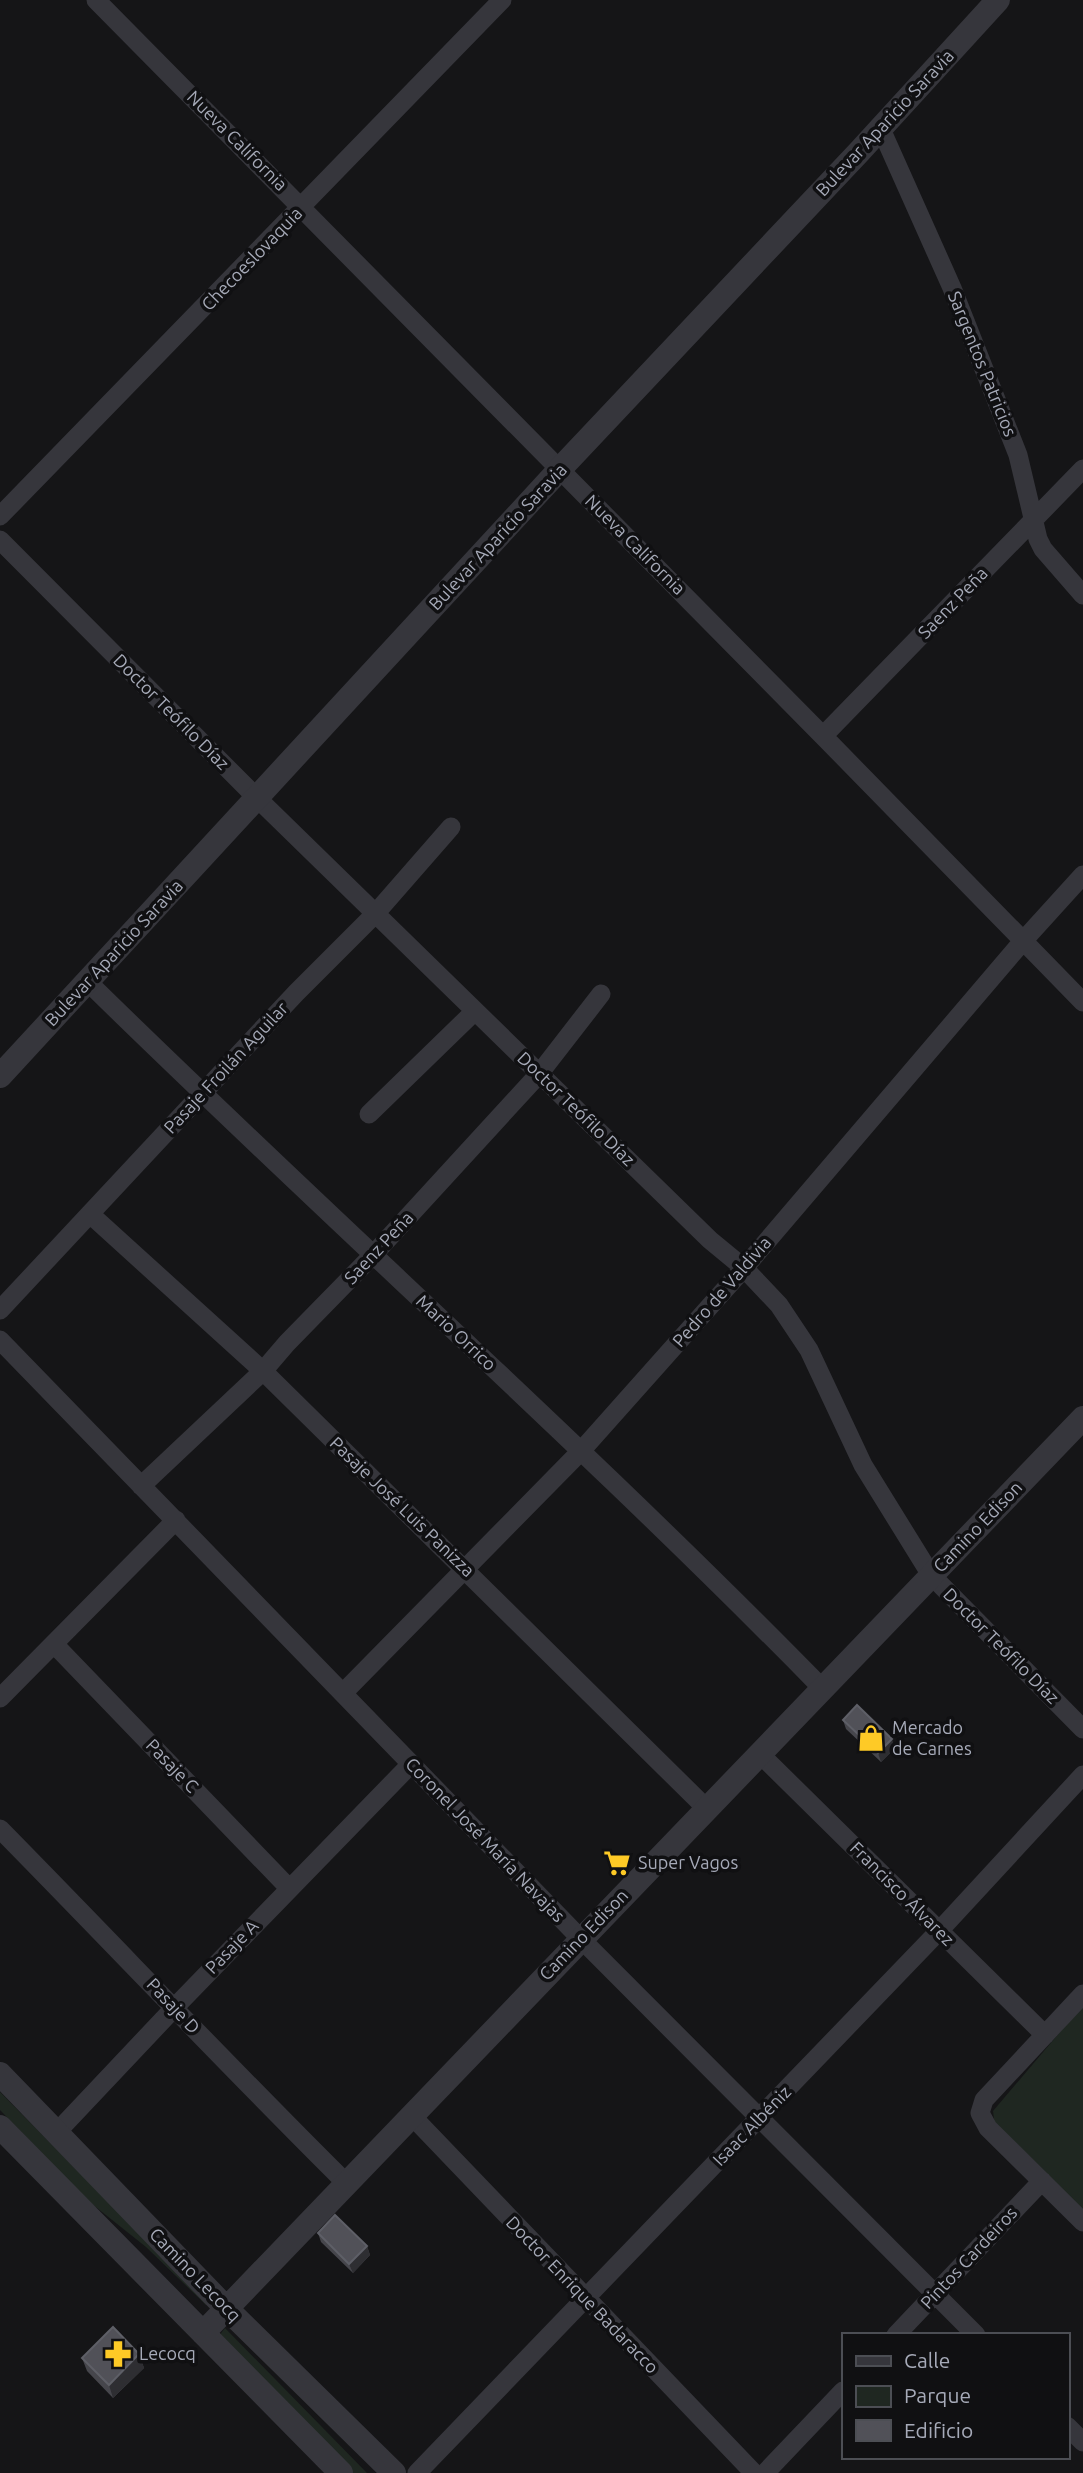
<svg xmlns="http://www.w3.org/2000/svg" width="1083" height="2473" viewBox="0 0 1083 2473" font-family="Ubuntu,sans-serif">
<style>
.green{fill:#1f2721}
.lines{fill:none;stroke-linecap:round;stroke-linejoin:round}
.minor{stroke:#36363c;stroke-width:19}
.tertiary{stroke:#36363c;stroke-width:24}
.wall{fill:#46464c}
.shaded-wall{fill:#2e2e32}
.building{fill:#515158;stroke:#5e5f67;stroke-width:2}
.labels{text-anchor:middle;stroke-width:7;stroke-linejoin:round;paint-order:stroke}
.street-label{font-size:18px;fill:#a6aab8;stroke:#101012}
.poi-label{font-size:18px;fill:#a6aab8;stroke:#101012;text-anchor:start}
</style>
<rect width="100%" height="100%" fill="#151517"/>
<path class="green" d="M1083,2005V2212L995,2127L993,2111Z
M0,2092L208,2303L206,2305L146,2247L87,2200L0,2110Z
M225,2328L367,2473H351L218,2337Z"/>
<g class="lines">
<path class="minor" d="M96,0L823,736L1083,1002
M881,129L952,288L1018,455L1038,539L1043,549L1083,595
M0,516L502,0
M0,540L257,798L710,1240L744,1268L779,1305L809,1350L863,1465L931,1575L1083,1729
M823,736L1083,469
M88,982C330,1220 584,1445 822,1688
M369,1114L475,1011
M90,1214L263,1371L706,1808
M0,1310L296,993L375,914L451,827
M0,1340L581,1939L976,2335
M141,1486L263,1371L287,1343L373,1255L539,1074L601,994
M54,1644L289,1888
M343,1693L581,1451L744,1268L1023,941L1083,875
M0,1698L176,1520
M759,1753L1045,2035
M0,1829C116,1947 229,2067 346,2183
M1083,1994L984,2100L980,2113L988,2128L1083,2222
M411,2115L754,2473
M57,2132L175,2007L411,1764
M896,2335L1042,2181
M1067,2426L1083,2442
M417,2473L939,1931L1083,1775
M765,2473L843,2391"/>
<path class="tertiary" d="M0,1076L560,469L859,152L998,0
M0,2074L226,2308L394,2473
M0,2127L341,2473
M203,2333L1083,1418"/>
</g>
<path class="wall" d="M843,1720L895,1748L881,1762L846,1729Z
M318,2233L367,2246L370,2255L353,2273L321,2242Z
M139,2354L144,2368L113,2398L87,2371L82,2358Z"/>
<path class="shaded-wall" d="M892,1739L895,1748L881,1762L878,1753Z
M367,2246L370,2255L353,2273L349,2264Z
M139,2354L144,2368L113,2398L109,2385Z"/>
<path class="building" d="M857,1705L892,1739L878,1753L843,1720Z
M335,2215L367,2246L349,2264L318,2233Z
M113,2327L139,2354L109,2385L82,2358Z"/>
<defs>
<symbol id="shop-bare" viewBox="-9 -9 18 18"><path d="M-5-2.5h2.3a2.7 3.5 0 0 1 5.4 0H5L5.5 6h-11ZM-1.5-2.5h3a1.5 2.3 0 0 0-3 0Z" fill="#feca26" stroke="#101012" stroke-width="2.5" paint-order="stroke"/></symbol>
<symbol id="supermarket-bare" viewBox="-9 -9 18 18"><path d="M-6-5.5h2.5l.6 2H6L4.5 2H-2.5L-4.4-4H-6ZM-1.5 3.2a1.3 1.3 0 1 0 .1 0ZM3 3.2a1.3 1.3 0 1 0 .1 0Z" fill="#feca26" stroke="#101012" stroke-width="2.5" paint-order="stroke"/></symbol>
<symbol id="pharmacy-bare" viewBox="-9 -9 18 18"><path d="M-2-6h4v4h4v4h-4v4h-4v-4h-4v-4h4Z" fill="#feca26" stroke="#101012" stroke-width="2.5" paint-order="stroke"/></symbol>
</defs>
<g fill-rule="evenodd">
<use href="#shop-bare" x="852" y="1719" width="38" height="38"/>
<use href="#supermarket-bare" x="598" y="1844" width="38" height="38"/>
<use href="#pharmacy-bare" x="99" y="2335" width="38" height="38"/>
</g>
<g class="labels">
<g class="street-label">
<text transform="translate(885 123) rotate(-47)" y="6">Bulevar Aparicio Saravia</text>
<text transform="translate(237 141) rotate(45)" y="6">Nueva California</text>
<text transform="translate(252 259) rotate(-46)" y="6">Checoeslovaquia</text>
<text transform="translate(982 364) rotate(68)" y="6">Sargentos Patricios</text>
<text transform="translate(498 537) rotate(-47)" y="6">Bulevar Aparicio Saravia</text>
<text transform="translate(635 545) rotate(45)" y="6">Nueva California</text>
<text transform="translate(953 603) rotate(-46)" y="6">Saenz Peña</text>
<text transform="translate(171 712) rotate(45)" y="6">Doctor Teófilo Díaz</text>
<text transform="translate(114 953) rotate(-47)" y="6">Bulevar Aparicio Saravia</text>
<text transform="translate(226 1068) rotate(-47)" y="6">Pasaje Froilán Aguilar</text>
<text transform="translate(576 1109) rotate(44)" y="6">Doctor Teófilo Díaz</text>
<text transform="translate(379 1248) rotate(-47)" y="6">Saenz Peña</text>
<text transform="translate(722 1292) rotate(-49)" y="6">Pedro de Valdivia</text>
<text transform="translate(456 1333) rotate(43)" y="6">Mario Orrico</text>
<text transform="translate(402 1507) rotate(44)" y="6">Pasaje José Luis Panizza</text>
<text transform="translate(978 1527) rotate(-46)" y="6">Camino Edison</text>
<text transform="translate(1001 1646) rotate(45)" y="6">Doctor Teófilo Díaz</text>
<text transform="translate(172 1766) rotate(46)" y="6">Pasaje C</text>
<text transform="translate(485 1840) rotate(46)" y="6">Coronel José María Navajas</text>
<text transform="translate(902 1894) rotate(45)" y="6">Francisco Álvarez</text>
<text transform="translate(584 1935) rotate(-46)" y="6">Camino Edison</text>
<text transform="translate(232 1947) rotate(-46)" y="6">Pasaje A</text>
<text transform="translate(173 2006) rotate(47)" y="6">Pasaje D</text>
<text transform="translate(752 2126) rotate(-46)" y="6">Isaac Albéniz</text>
<text transform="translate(969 2258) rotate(-47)" y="6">Pintos Cardeiros</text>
<text transform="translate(195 2275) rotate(46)" y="6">Camino Lecocq</text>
<text transform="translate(582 2295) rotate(46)" y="6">Doctor Enrique Badaracco</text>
</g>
<g class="poi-label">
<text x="892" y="1734">Mercado<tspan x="892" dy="21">de Carnes</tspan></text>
<text x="638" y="1869">Super Vagos</text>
<text x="139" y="2360">Lecocq</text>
</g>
</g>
<rect x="842" y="2333" width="228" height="126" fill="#101012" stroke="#4c4e54" stroke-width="2"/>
<rect x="856" y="2356" width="35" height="10" fill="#36363c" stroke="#4c4e54" stroke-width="2"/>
<text x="904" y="2368" font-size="21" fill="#a6aab8">Calle</text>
<rect x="856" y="2386" width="35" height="21" fill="#1f2721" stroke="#4c4e54" stroke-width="2"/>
<text x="904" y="2403" font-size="21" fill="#a6aab8">Parque</text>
<rect x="856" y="2420" width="35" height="21" fill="#515158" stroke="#4c4e54" stroke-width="2"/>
<text x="904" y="2438" font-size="21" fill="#a6aab8">Edificio</text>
</svg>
